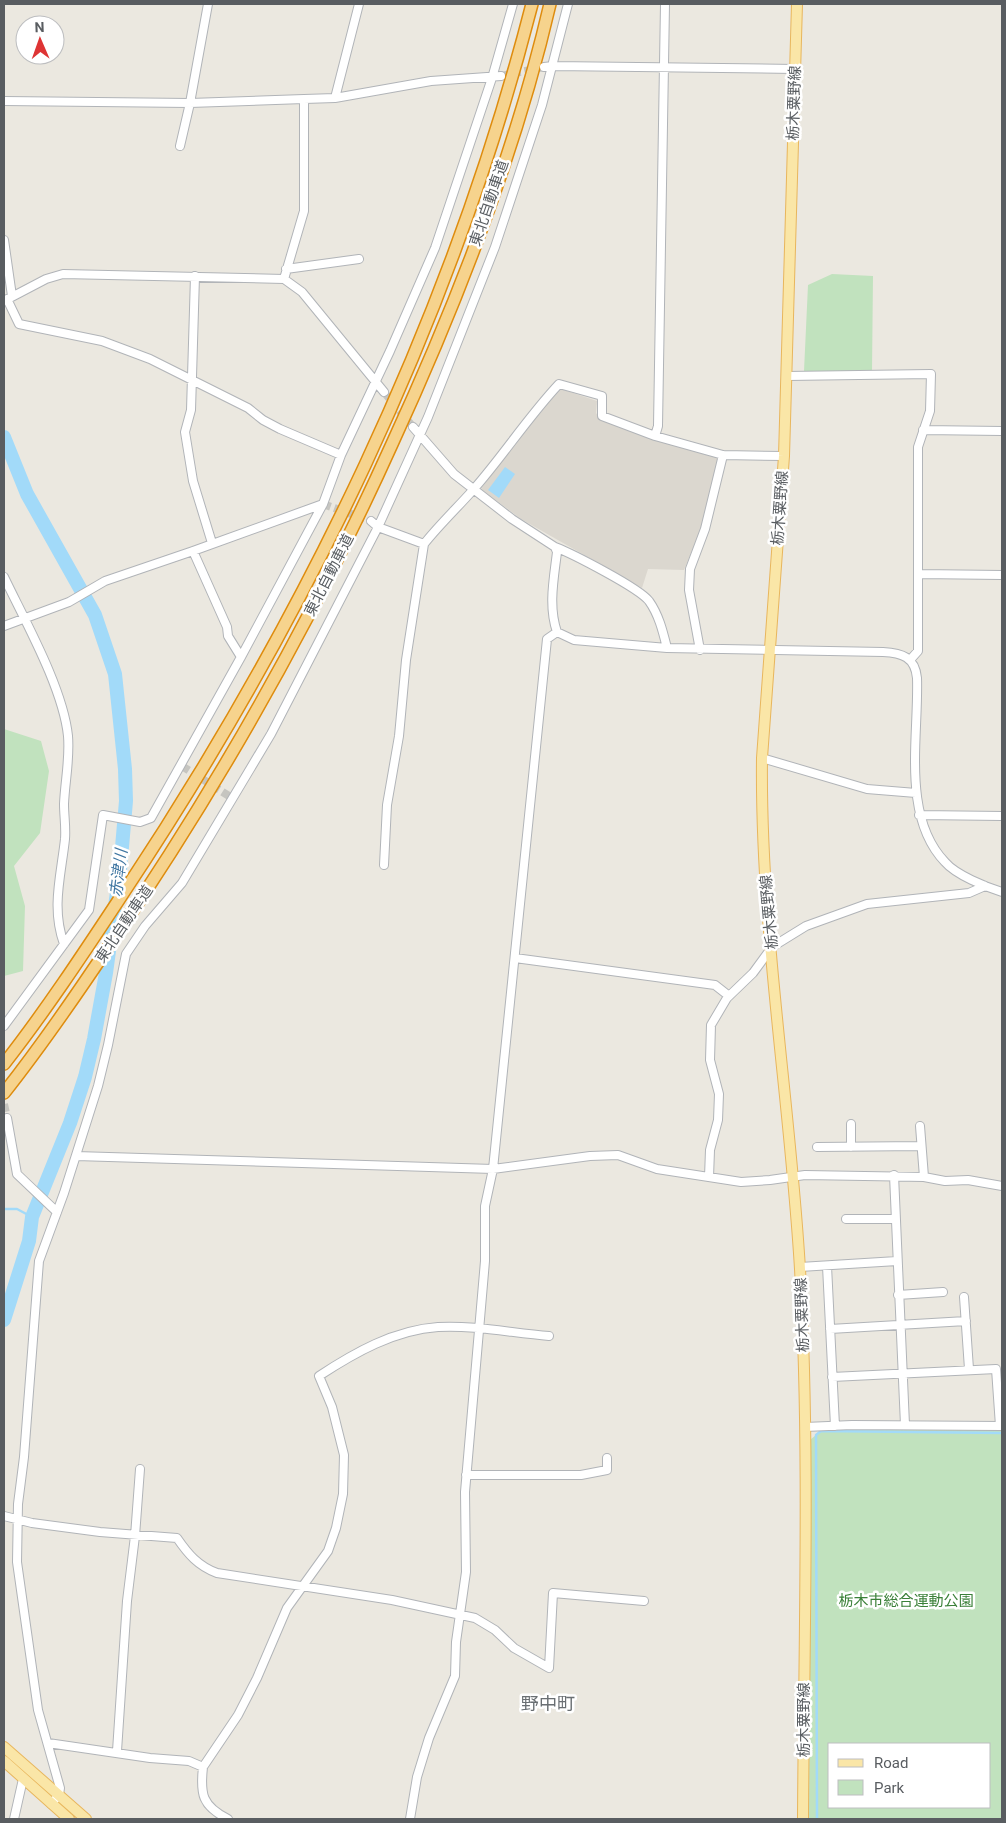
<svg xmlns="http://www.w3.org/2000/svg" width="1006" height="1823" viewBox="0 0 1006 1823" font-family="Roboto,'Noto Sans JP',sans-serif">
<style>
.education{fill:#dbd7cf}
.green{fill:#c1e2be;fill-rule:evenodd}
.water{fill:#a2daf9}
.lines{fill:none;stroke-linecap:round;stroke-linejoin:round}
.stream{stroke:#a2daf9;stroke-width:2.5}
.river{stroke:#a2daf9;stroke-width:14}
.minor-tunnel{stroke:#c6c5c0;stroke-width:8;stroke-dasharray:8 4;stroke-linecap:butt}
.minor-casing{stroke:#b1b4b8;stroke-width:10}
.major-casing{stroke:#e8b65d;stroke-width:12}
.highway-casing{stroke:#de8c0e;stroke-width:14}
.minor{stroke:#fff;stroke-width:8}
.major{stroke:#fae6a7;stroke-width:10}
.highway{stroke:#f6d38d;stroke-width:11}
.labels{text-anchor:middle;stroke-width:5;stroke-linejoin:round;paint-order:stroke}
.street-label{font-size:15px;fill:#595d61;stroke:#fff}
.park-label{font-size:15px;fill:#3b8039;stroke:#fff}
.water-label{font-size:16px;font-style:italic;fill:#3f76a1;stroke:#fff}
.quarter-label{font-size:18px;fill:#6a6f73;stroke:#fff}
</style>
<rect width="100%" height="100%" fill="#ebe8e0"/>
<path class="education" d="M561,389L597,401L596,413L600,419L720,458L702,526L684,570L648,569L642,588L521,519L481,489L525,428Z"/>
<path class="green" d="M832,274L873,276L872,371H804L808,285Z
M4,729L41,741L49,771L40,833L14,866L25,906L23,971L4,976Z
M823,1429L1002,1430V1819H809L810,1440ZM830,1744H990V1807H830Z"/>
<path class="water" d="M505,467L515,474L499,498L488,490Z"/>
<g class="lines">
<path class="stream" d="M4,1209H17L32,1217
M817,1819L816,1435L821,1431L1002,1433"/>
<path class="river" d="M4,437L27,494L95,615L115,674L125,769L126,801L120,870L106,973L94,1039L85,1077L70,1123L32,1217L29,1241L4,1320"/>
<path class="minor-tunnel" d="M501,76L544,67
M384,392L413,427
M323,504L371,521
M182,766L232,798
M4,1104L7,1118"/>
<defs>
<path id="minor" d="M544,67L553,66L795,69
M335,98L359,4
M4,101L190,103L304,99L335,98L431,81L501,76
M180,146L190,103L208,4
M4,240L12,296
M286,269L359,259
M195,276L191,410L185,432L193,481L212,543
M284,279L304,211V99
M7,299L19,324L102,341L150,359L248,408L263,420L280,429L341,455
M4,301L46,279L63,274L284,279L302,292L384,392
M787,376L931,374L930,411L918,447V651L910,660
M413,427L454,474L512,519L555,547L557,552C554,578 548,606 557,632L574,640L667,648L883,652C902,653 915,657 917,678C919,736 901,816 945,862C956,875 986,887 1002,892
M923,430L1002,431
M655,436L658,426L665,4
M371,521L378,527L424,544L406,660L399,736L387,805L384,865
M424,544C439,525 457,508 473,490C503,456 528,417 559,384L602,396V416L655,436L723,455L784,456
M555,547C573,554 639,588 649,601C659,615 663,632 667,648
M919,574L1002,575
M4,577C25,621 63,688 68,736C70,759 65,781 64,804C64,816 66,827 65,839C61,876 51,908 64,944
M4,626L69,602L105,581L193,551
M700,650L689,590L690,569L705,529L723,455
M241,657L228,636L227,627L193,551L323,504
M762,758L867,789L916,793
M919,815L1002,816
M515,958L715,985L729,996
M4,1026L89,910L103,815L140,822L151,818L241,657L323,504L341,455L390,351L435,248L492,78L513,4
M7,1118L17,1174L57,1212
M817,1147L921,1146
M851,1147V1124
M76,1156L493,1169L590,1156L618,1155L657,1169L741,1182L770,1180L805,1175L924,1177L920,1126
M894,1175L905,1425
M709,1177L710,1150L718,1120L719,1094L710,1060L711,1025L727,998L753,973L772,947L806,926L867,904L969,893L985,886
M924,1177L945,1181L968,1180L1002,1186
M846,1219H895
M827,1266L835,1426
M800,1267L897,1261
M898,1295L943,1292
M964,1297L969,1369
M830,1329L966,1321
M832,1377L996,1369L1000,1426
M805,1427L852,1425L1002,1426
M466,1475H581L607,1470V1458
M4,1516L32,1523L100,1532L177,1538C188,1554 198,1566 217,1573L392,1600L475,1618L495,1630L514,1648L549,1668L553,1593L644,1601
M48,1743L150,1758L189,1761L203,1767C200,1794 202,1806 228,1819
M117,1751L127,1601L135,1536L140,1469
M203,1767L238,1715L257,1678L287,1608L328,1551L336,1528L343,1494L344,1455L332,1407L319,1376C354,1353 394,1330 438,1327C474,1325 512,1333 549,1336
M51,1804L59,1795L60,1788L38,1710L17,1562L18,1504L24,1457L39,1261L64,1193L98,1086L108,1045L126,954L145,926L182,883L271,734L378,527L428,417L495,247L542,105L568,4
M14,1819L23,1779
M410,1819L417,1777L429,1738L455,1676L456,1642L466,1572L465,1492L485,1261V1206L493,1169L547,639L557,632"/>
<path id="major" d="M797,4L784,456L762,758C760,928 790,1099 800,1269C810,1452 804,1636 803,1819
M4,1747L86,1819
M4,1761L69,1819"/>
<path id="highway" d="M4,1064C47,1009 85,951 124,892C304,621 451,320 532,4
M4,1093C42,1045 77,994 111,943C219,785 313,619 392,444C457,303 515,155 550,4"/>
</defs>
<use href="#minor" class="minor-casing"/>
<use href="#major" class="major-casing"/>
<use href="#highway" class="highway-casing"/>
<use href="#minor" class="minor"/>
<use href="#major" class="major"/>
<use href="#highway" class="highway"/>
</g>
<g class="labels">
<g class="street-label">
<text transform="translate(794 103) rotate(-88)" y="5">栃木粟野線</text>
<text transform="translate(489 203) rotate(-71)" y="5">東北自動車道</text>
<text transform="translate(780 508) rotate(-86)" y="5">栃木粟野線</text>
<text transform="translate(329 575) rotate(-63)" y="5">東北自動車道</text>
<text transform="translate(769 912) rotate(-95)" y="5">栃木粟野線</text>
<text transform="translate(124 924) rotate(-56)" y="5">東北自動車道</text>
<text transform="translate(802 1315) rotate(-92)" y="5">栃木粟野線</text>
<text transform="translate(804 1720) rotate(-90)" y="5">栃木粟野線</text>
</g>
<g class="park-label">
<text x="906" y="1606">栃木市総合運動公園</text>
</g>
<g class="water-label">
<text transform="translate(118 873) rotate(-83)" y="6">赤津川</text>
</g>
<g class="quarter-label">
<text x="548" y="1710">野中町</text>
</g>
</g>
<rect width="1006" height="1823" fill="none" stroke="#595d61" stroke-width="10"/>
<rect x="828" y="1743" width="162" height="65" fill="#ffffff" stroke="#bdbec0"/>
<rect x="838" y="1759" width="25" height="8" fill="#fae6a7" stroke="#bdbec0"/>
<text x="874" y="1768" font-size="15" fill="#595d61">Road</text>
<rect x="838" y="1780" width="25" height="15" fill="#c1e2be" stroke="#bdbec0"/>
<text x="874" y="1793" font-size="15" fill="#595d61">Park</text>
<g transform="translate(40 40) rotate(358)"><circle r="24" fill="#ffffff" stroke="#bdbec0"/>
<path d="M0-4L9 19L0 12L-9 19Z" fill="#de3434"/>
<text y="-8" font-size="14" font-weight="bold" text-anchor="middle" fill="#595d61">N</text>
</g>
</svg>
